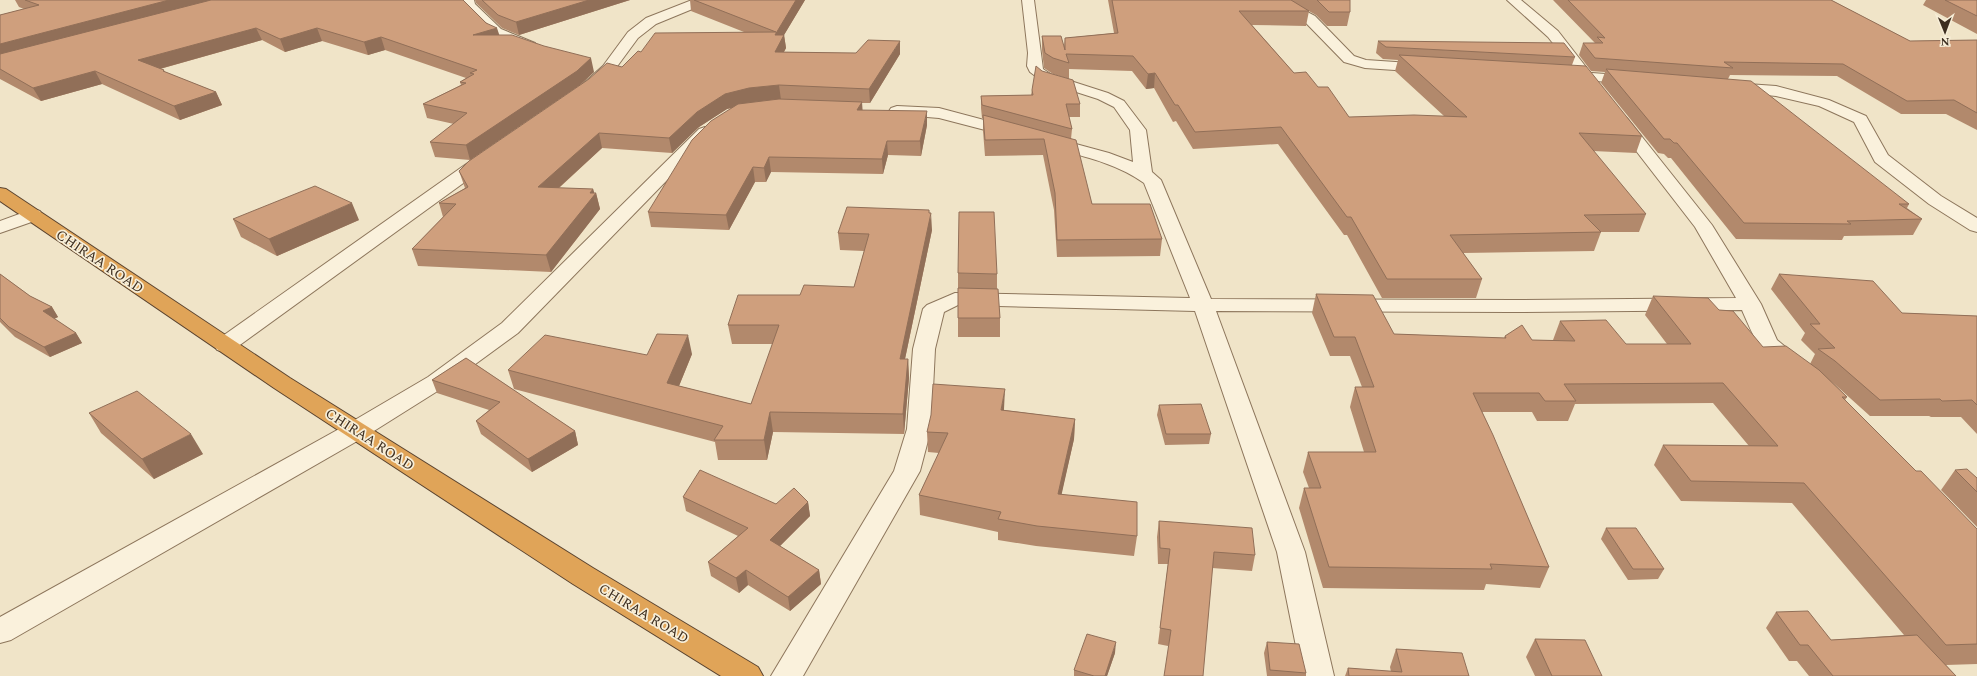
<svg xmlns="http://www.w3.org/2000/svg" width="1977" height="676" viewBox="0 0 1977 676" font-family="Spectral,serif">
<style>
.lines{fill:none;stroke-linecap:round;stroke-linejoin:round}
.street-casing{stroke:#8d765c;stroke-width:2}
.highway-casing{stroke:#5b4430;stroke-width:2}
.street{fill:#faf1dc;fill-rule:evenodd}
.highway{fill:#e0a458;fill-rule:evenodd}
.wall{fill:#b2896c}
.shaded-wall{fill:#916f58}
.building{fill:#cf9f7d;stroke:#916f58}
.labels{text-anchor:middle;stroke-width:3.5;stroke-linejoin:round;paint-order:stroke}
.street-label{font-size:14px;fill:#3d2e20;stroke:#f7eed8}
</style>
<rect width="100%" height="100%" fill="#f0e4c8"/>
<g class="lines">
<defs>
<path id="street" d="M462,0H474L475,4L501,29L535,43L537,46L535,49L530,50L491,35L464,8Z
M692,0H709L707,3L656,24L638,38L613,72L595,88H585L582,85L585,82L603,66L628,32L646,18Z
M1022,0H1034L1043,69L1052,75L1108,93L1124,101L1146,130L1152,172L1161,180L1211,299L1513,300L1736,298L1695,227L1613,121L1615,118L1621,116L1627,118L1712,225L1761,304L1777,340L1801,360L1804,365L1801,370C1769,378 1752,333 1742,310L1513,312L1216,311L1305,552L1334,676H1302L1277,552L1195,311L958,305L944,312L935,349L931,429L920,471L803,676H771L894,471L907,429L913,349L923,309L927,305L955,293L1190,298L1144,183C1115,162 1078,155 1044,146L1042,142L1044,138L1050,137L1109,153L1133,162L1130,130L1114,107L1098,99L1042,81L1030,72L1027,66L1028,53Z
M1269,0H1284L1315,16L1354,56L1366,60L1425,64L1430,65L1432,68L1430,71L1425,72L1365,68L1344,62L1305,22Z
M1507,0H1521L1558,31L1586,67L1584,70H1574L1548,37Z
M1565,71L1632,76L1637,77L1639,80L1637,83L1632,84L1560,78L1558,75L1560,72Z
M1733,83L1776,86L1829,100L1866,116L1888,155L1941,196L1977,218V232L1970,230L1929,204L1875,162L1854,122L1819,106L1776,96L1728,91L1725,88L1728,85Z
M897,106L939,108L1018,129L1020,132L1018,135L1012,137L939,118L891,114L889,111L891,108Z
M705,127L711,129L713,132L711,135L518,333L444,387L366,436L11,640L0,643V617L348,424L428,377L502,323L699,129Z
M485,154L491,155L494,159L491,163L233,350L225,352L217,350L214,345L217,340L479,155Z
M33,209L40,211L42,215L40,219L0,233V221Z"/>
<path id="highway" d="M0,188L6,189L290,378L593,568L758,667L763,676H721L573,584L274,388L0,201Z"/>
</defs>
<use href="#street" class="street-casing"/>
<use href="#highway" class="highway-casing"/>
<use href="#street" class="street"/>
<use href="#highway" class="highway"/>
</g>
<path class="wall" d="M15,0H463L499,35L594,72L580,85L470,160L435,157L430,142L454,124L427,118L423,104L461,85L460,82L466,78L385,50L368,55L322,41L285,52L262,40L160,69L164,70L165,72L216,92L222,105L180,120L102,84L41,101L0,79V15L24,9L19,7Z
M475,0H630L519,35L502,28L476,3Z
M690,0H805L784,35L786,48L784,52L900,54L870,103H862V110L927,125L921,156L888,155L883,174L771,172L766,182H755L729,230L651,227L648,212L731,108L727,109L699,127L672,153L602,148L559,188L593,189L594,193H596L600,209L551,272L418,266L412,249L443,217L439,203L465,188L459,171L622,67L641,52L744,32L691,11Z
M1108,0H1350V12L1347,26H1327L1316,15L1307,10L1309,11L1306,26L1252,25L1294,73L1318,87L1349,117L1444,116L1395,71L1398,60L1383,59L1376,53L1378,41L1575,57L1572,65L1642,136L1636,153L1593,151L1646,214L1639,232H1601L1594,251L1463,253L1482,279L1476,298H1382L1347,235H1344L1278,144L1193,149L1176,121L1173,122L1154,88L1146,89L1132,71L1069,69V79L1053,74L1044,68L1042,50V36L1064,47L1065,38L1114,33Z
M1553,0H1831L1910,41L1977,40V130L1946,114H1901L1837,76L1730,75L1728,79L1909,204L1907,208L1922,219L1913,235L1844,236L1842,240L1736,239L1671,158H1668L1664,154L1658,153L1601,83L1605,72L1591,71L1579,55L1583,43H1595Z
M1926,0H1977V34L1923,5Z
M1032,90L1080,104V117H1069L1072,129L1071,139L1092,204L1162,239L1160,256L1057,257L1054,210L1043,155L985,156L983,131V118H982L981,108V96L1031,95Z
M233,219L359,220L277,256L241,237Z
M932,230L905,359H908L909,378L904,434L773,432L767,460H718L715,442L514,389L508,370L647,355L692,354L679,386L751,404L773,344H732L728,325L800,295L854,287L864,251L840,250L838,233Z
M958,273L997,274V289L1000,318V337H958Z
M0,274L30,296L52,307L58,317L54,319L76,333L82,343L50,357L15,337L0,322Z
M1779,274L1902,313L1977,316V434L1961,417H1931L1929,416H1870L1831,381L1847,397L1845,400L1916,471L1977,529V664L1946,665L1956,676H1809L1797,661H1789L1766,628L1776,612L1831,640L1904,635L1792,503L1681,501L1654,465L1663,445L1749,446L1713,403L1575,404L1568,421H1537L1532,412H1482L1549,567L1540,588L1486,584L1484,590L1323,588L1299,508L1304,488H1309L1303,472L1308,452H1364L1350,407L1355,387H1362L1350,356H1330L1312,313L1316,294L1394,334L1504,338L1505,336L1532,340H1554H1553L1560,321L1626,344H1667L1645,315L1653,296L1719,310L1763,347L1810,364L1815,354L1801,340L1805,333L1771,289Z
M466,358L575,431L578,445L532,472L481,434L476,421L489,410L437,393L432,380Z
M1159,405L1211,434L1209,444L1165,445L1157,415Z
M1004,409V410L1075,419L1074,439L1061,495L1137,536L1134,556L1036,546L998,540V532L920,515L919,495L939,453L928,452L927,432Z
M89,413L203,454L154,479L101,433Z
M1955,470L1977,478V527L1941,490Z
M683,497L776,504L808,502L810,516L780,546L819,570L821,584L790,611L748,585L739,593L711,576L708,562L738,536L686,511Z
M1159,521L1255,555L1252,571L1212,568L1168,646L1158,644L1168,564H1158L1157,537Z
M1606,528L1664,569L1658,579L1628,580L1601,539Z
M1535,639L1602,676H1535L1526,657Z
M1267,642L1306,673V676H1267L1264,653Z
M1396,649L1469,676H1345L1348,668L1391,672L1390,667Z
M1115,653L1107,676H1074V670Z"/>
<path class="shaded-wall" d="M169,0H220L0,58V44Z
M589,0H630L519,35L516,22Z
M796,0H805L784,35L786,48L776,66L775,52V35Z
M256,28L262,40L145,73L138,60Z
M317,28L322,41L285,52L280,39Z
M497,28L501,40L473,35Z
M381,37L385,50L368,55L364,42Z
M900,41V54L870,103L869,89Z
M591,58L594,72L580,85L470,160L466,145Z
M95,71L102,84L41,101L33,88Z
M1155,73L1154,88L1146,89L1148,74Z
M779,85L781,100L751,103L727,109L699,127L672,153L669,138L697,112L725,94L749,88Z
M216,92L222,105L180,120L174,106Z
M862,102L863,116L857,110Z
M927,111V125L921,156L920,141Z
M599,133L602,148L542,203L538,187Z
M887,141L888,155L883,174L882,159Z
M769,157L771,172L766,182L764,168Z
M753,167L755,182L729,230L726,215Z
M593,189L595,195L596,193L600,209L551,272L546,255Z
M352,203L359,220L277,256L269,239Z
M929,210L930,220L931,213L932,230L901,378L900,359Z
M52,307L58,317L49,321L43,311Z
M76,333L82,343L50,357L44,347Z
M688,335L692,354L672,403L667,383Z
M908,359L909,378L904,434L903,414Z
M1005,389L1004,409L1001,430V410Z
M770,412L773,432L767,460L764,440Z
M1075,419L1074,439L1057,515L1058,494Z
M575,431L578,445L532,472L528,459Z
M191,434L203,454L154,479L142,459Z
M808,502L810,516L772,554L770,540Z
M746,570L748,585L739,593L736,578Z
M819,570L821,584L790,611L788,597Z
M1116,642L1115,653L1107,676H1105Z"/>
<path class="building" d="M25,0H169L0,44V15L39,5Z
M211,0H463L486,23L497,28L473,35H512L544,46L591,58L577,71L466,145L430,142L467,113L423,104L466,83L460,82L474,74L470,73L477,70L381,37L364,42L317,28L280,39L256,28L138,60L164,70L163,71L216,92L174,106L95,71L33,88L0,69V54Z
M482,0H589L516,22L498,15Z
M694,0H796L775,35H784L775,52L856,53L868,40L900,41L869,89L779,85L749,88L725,94L697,112L669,138L599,133L538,187L593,189L590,193H596L546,255L412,249L456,204L439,203L468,187L459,171L469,161L589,79L607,63L622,67L638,51L641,52L655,33L776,32Z
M1112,0H1291L1309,11H1239L1294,73L1306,72L1318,87H1328L1349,117L1414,115L1467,117L1399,55L1586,66L1642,136L1579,133L1646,214L1584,215L1601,232L1450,235L1482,279H1387L1351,217H1347L1281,127L1195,132L1178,105H1175L1155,73L1148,74L1133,56L1066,54L1069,63L1053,58L1045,53L1042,36H1061L1065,50V38L1118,33Z
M1317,0H1350V12H1329Z
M1568,0H1831L1910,41L1977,40V113L1954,100L1907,101L1843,64L1724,62L1733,68L1595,58L1583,43H1603L1597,37L1605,38Z
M1945,0H1977V16Z
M1378,41L1564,43L1575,57L1386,47Z
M1036,66L1042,71L1073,80L1080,104H1066L1072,129L982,105L981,96L1033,95L1032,90Z
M1606,69L1751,81L1909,204H1899L1922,219L1847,221L1851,224L1744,223L1677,143H1674L1670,139H1664Z
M779,99L862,102L857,110L927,111L920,141H887L882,159L769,157L764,168L753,167L726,215L648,212L692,140L711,121L738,104Z
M983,115L1076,140L1092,204H1150L1162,239L1057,240L1055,193L1044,139L985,140Z
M315,186L352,203L269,239L233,219Z
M847,207L929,210V213H931L900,359H908L903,414L770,412L764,440H714L723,426L508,370L545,335L647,355L657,334L688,335L667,383L751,404L779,325H728L738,295H800L804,285L854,287L869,234L838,233Z
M959,212H994L997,274L958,273Z
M0,274L30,296L52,307L43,311L76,333L44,347L9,327L0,318Z
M1779,274L1873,281L1902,313L1977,316V405L1972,400L1942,401L1940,399L1880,400L1835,361L1818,349L1835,348L1810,324H1820Z
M958,288L998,289L1000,318H958Z
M1316,294L1373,295L1394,334L1506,338L1505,336L1522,325L1532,340L1575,341L1560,321L1606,320L1626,344H1691L1653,296L1708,298L1719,310L1733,311L1763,347L1786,346L1819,370L1847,397H1842L1916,471H1921L1977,529V644L1946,645L1804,483L1691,481L1663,445L1778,446L1723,383L1564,384L1576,401H1545L1539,393H1473L1493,435L1549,567L1490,564L1492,569L1329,567L1304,488H1321L1308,452H1376L1355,387H1374L1355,337H1334Z
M466,358L575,431L528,459L476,421L500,402L432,380Z
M933,384L1005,389L1001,410L1075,419L1058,494L1137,502V536L1037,526L998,519L1001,512L919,495L948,433L927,432L931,415Z
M137,391L191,434L142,459L89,413Z
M1201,404L1211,434H1166L1159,405Z
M1967,469L1977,478V492L1955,470Z
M700,470L776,504L794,488L808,502L770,540L819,570L788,597L746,570L736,578L708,562L748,528L683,497Z
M1159,521L1252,528L1255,555L1214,552L1203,676H1164L1171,630L1160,628L1170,549L1160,548Z
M1606,528H1636L1664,569H1633Z
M1808,611L1831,640L1917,635L1956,676H1833L1808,645H1800L1776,612Z
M1087,634L1116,642L1105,676H1094L1074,670Z
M1535,639L1585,640L1602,676H1552Z
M1267,642L1299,644L1306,673L1270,670Z
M1396,649L1462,653L1469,676H1349L1348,668L1402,672Z"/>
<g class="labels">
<g class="street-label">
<text transform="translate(100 261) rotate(34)" y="5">CHIRAA ROAD</text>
<text transform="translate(370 439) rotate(33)" y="5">CHIRAA ROAD</text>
<text transform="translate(644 613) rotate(31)" y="5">CHIRAA ROAD</text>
</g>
</g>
<g transform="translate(1945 32) rotate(179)" stroke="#f7eed8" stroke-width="3" paint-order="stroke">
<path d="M0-3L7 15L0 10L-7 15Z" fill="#3d2e20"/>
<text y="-6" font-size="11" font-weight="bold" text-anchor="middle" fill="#3d2e20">N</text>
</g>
</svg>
